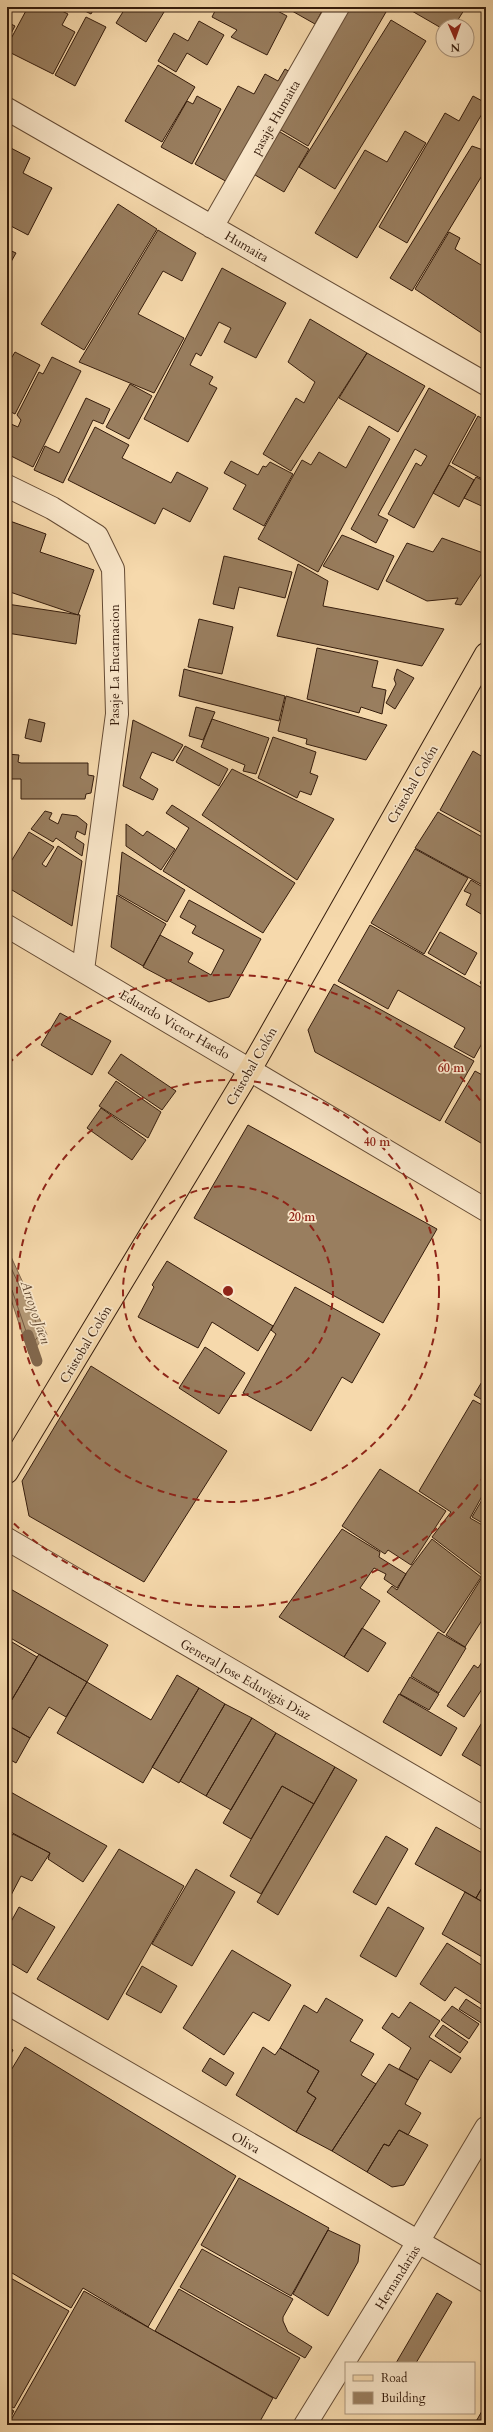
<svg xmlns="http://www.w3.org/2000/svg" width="493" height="2432" viewBox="0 0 493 2432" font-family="Cardo,serif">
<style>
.water{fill:#b49976;stroke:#81674c}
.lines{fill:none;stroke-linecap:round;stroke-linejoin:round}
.shore{stroke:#745a41;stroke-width:1}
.stream{stroke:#81674c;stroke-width:11}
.building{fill:#997e5f;stroke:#351c0c}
.minor-casing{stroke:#654b34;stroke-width:24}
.major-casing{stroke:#351c0c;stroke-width:24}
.minor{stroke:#f9e6c9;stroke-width:22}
.major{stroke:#f6d9ac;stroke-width:22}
.ring{fill:none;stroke:#8f2418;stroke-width:2;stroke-dasharray:7 5}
.labels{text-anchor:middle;stroke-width:3.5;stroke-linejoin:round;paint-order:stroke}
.street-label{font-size:13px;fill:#351c0c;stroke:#f9e6c9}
.water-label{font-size:14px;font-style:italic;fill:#614831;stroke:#f9e6c9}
.centre{fill:#8f2418;stroke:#f9e6c9;stroke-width:2}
.ring-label{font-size:12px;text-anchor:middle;font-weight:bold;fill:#8f2418;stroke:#f9e6c9;stroke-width:3.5;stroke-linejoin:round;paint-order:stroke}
</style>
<rect width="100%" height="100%" fill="#f6d9ac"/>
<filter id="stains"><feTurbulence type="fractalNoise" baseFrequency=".005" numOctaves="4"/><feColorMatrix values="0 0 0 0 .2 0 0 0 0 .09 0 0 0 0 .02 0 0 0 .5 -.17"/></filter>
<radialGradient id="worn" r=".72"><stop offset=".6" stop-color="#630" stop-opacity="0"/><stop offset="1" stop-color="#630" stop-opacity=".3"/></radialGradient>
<path class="water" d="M7,1248L47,1335L29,1354L7,1287Z"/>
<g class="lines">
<path class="shore" d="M7,1259L41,1333L32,1344L30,1343L12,1290L7,1288"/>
<path class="stream" d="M28,1335L37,1361"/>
</g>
<path class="building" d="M28,7H54L68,14L62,25L75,32L53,74L7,51V46Z
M77,7H95L91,14Z
M126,7H167L146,42L116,23Z
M217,7H270L287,16L267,55L231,37L237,30L212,17Z
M285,7H324L315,24Z
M346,7H377L386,12L308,146L276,127Z
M405,7H466L454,26H443V29Z
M86,17L106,27L75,86L55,75Z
M391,20L426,41L335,189L299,167Z
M199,21L224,35L207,65L187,53L176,72L158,61L174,33L188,41Z
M7,22L15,26L7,41Z
M158,65L195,87L162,142L125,121Z
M285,69L290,72L229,183L195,164L238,86L254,94L265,74L278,81Z
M197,96L221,109L192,164L161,147L187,101L193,104Z
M473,96L486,103V107L407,243L379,227L445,113L459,121Z
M275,129L309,149L284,192L250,172Z
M405,131L426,143L357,258L315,233L365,150L387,162Z
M7,146L30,158L23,173L52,188L28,235L7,224Z
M472,146L486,151V169L412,291L390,278Z
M118,204L157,229L84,350L41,324Z
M158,230L196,253L182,281L163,271L138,314L184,338L154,393L79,362Z
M449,232L460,238L455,249L486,268V336L415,289Z
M7,249L16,253L7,269Z
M222,268L286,303L256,358L224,342L231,328L219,322L201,356L196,353L190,365L213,377L209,384L217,388L188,442L144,419Z
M310,319L367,353L291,471L263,454L296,398L304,403L315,382L288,362Z
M15,352L40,365L15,414L7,410V361L9,362Z
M367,353L425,386L398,432L339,398Z
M52,357L81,371L33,467L7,454V432L11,424L18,427L21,420L17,415L39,372L43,374Z
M130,384L152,396L129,439L106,427Z
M429,388L476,415L414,528L388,514L416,463L421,466L427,456L415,449L378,515L388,520L376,543L351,529Z
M86,398L110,409L103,424L93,420L63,483L34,470L45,446L59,453Z
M478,416L486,421V481L452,463Z
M369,426L390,439L318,572L258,539L302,460L311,465L319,452L346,468Z
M95,427L129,445L122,458L171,483L177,472L208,488L190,522L163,508L155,524L68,480Z
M231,461L258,475L263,466L266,467L270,462L293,474L264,526L233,509L246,485L224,473Z
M449,465L474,480L459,507L433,493Z
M476,477L486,482V508L464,498Z
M7,520L46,534L40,552L94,570L78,615L7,591Z
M342,535L394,556L378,590L323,566Z
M442,538L486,554V565L482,573L461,605L455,604L458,598L427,601L386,581L407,543L433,552Z
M224,556L292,572L285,598L239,587L234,609L213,604Z
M298,564L328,581L323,606L444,629L422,666L277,636Z
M7,604L80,615L76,644L7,633Z
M199,619L233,627L222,674L188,667Z
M317,648L378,661L372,687L386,690L382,714L361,707L359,713L307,699Z
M184,669L285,696L279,721L179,696Z
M397,669L414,678L395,709L386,703L396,684L394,679Z
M286,696L387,725L366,760L306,744L307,739L278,731Z
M196,707L215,712L203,740L189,736Z
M29,719L45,723L41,742L25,738Z
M212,719L269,738L256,774L243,771L245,765L201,747Z
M133,720L183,745L173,761L152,752L140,778L158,789L153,800L123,786Z
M273,737L316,752L310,773L318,776L311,795L300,791L297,798L258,778Z
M185,746L228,769L219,786L176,762Z
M473,751L486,759V835L440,810Z
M7,754L19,755L18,762L21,763H88V775L94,776L91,793L86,794L85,799H21V779H7Z
M232,769L334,819L297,880L202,815Z
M172,805L295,883L263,933L163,871L189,828L166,813Z
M45,811L52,813L49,819L58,824L62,814L77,816L87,824L85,835L77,831L75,838L84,844L82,856L56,838L53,842L31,829Z
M438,812L486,839V887L415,848Z
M126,824L143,836L147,831L175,849L161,870L126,846Z
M29,832L54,847L42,864L46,867L58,846L82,861L72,926L7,887V868Z
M415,849L468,878L424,954L371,923Z
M122,852L185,890L167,922L118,894Z
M471,880L486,889V917L466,905L471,894L464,891Z
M117,895L166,924L143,966L111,947Z
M189,900L261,939L229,997L209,1002L143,967L160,935L193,953L188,962L211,975L224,950L192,933L196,926L180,917Z
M370,925L486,990V1036L474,1058L454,1047L465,1028L398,990L388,1009L338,981Z
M440,932L477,953L465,975L428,953Z
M486,972V987L480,983Z
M334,984L474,1061L440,1121L315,1052L308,1030Z
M60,1013L111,1041L92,1075L41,1045Z
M121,1054L176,1091L162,1110L108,1073Z
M475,1071L486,1077V1146L445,1122Z
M116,1081L161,1112L148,1138L99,1106Z
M101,1108L146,1140L132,1160L87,1128Z
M248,1125L437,1229L383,1323L194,1218Z
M167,1261L273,1326L258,1351L212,1322L198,1348L138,1317L154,1287L152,1285Z
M295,1287L380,1334L352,1383L342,1377L311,1431L243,1393L276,1334L271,1330Z
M205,1347L245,1373L219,1414L179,1388Z
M91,1366L227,1451L144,1582L29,1516L22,1481Z
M486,1375V1402L474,1395Z
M473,1400L486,1407V1489L470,1518L486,1527V1569L482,1575L432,1537L451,1512L419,1491Z
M380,1469L446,1511L411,1565L388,1550L385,1554L342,1526Z
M486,1493V1525L472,1517Z
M342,1529L380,1552L379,1557L406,1574L397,1588L384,1579L386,1574L374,1568L360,1588L380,1601L344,1657L279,1617Z
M432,1539L481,1577L444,1633L387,1592L392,1586L397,1590L407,1572Z
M486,1571V1614L465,1647L446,1635Z
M7,1587L108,1645L87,1682L7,1636Z
M362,1628L386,1643L368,1672L344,1657Z
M438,1632L466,1648L439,1693L411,1676Z
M7,1639L37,1657L7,1708Z
M39,1654L87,1682L66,1717L49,1707L30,1738L7,1725V1708Z
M486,1656V1683L464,1717L447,1706L474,1665L478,1668Z
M177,1675L199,1688L143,1783L57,1733L87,1682L151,1720Z
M410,1677L439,1694L429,1710L400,1694Z
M199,1688L225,1704L179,1783L152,1767Z
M399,1694L457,1728L441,1756L383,1722Z
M225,1704L252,1718L206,1796L180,1781Z
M486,1716V1769L462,1755Z
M252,1718L276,1733L231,1810L206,1796Z
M7,1725L30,1738L16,1763L7,1758Z
M276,1733L335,1767L314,1804L282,1786L251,1839L223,1823Z
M335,1767L357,1780L278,1915L257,1902Z
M282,1786L314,1804L261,1894L230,1876Z
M7,1790L107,1846L83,1882L48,1859L50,1853L7,1830Z
M436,1827L486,1855V1881L476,1898L415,1864Z
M13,1834L50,1853L32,1881L21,1876L8,1901L7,1842Z
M386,1836L408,1849L376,1905L353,1892Z
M119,1849L184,1886L108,2020L37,1979Z
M196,1869L235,1892L192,1966L152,1944Z
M486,1881V1904L476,1898Z
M465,1892L486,1904L484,1958L442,1934Z
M19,1907L55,1927L27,1973L7,1961V1929Z
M388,1907L424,1928L396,1977L360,1956Z
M447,1943L486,1968V2007L455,1987L445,2001L420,1984Z
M232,1950L291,1985L269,2021L253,2012L224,2055L183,2028Z
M142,1966L177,1986L161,2013L126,1994Z
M326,1998L363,2020L350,2041L374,2054L361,2075L376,2084L332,2151L296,2132L316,2098L307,2092L319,2071L280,2048L304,2005L317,2013Z
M466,1999L486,2012V2020L483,2024L459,2009Z
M410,2002L440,2021L429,2037L461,2058L451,2073L430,2060L418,2080L399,2069L411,2048L382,2028L392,2013L399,2018Z
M452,2006L479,2024L469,2039L441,2020Z
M443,2025L468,2042L460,2053L435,2036Z
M7,2046L13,2050L7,2061Z
M25,2047L236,2176L148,2327L83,2288L71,2308L7,2270V2077Z
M263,2047L275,2055L280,2048L319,2071L307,2092L316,2098L296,2132L236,2095Z
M210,2058L234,2073L226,2086L202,2071Z
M389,2064L418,2080L405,2104L421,2113L408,2135L399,2130L389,2146L384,2144L367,2172L332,2151Z
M399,2130L428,2145L404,2185L392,2187L367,2172L384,2144L389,2146Z
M239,2178L329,2228L291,2296L201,2245Z
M328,2230L360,2245L358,2262L328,2316L293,2294Z
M202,2249L293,2299L283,2317V2321L288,2332L312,2347L305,2358L180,2287Z
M7,2276L69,2311L14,2408L7,2404Z
M179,2289L300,2358L276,2399L155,2331Z
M84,2291L273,2398L258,2425H8Z
M437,2293L452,2302L416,2363H396Z
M486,2404V2425H474Z
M7,2407L14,2411L7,2423Z"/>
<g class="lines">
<defs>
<path id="minor" d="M7,109L486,384
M212,227L338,7
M7,486L52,508L97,536L113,569L117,714L83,970
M7,926L486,1210
M7,1539L486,1819
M7,2003L486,2281
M305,2425L418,2242L486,2128"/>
<path id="major" d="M7,1472L251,1068L486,654"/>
</defs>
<use href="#minor" class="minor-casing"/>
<use href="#major" class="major-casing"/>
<use href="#minor" class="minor"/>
<use href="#major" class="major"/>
</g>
<g class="ring">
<circle cx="228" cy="1291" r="105"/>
<circle cx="228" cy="1291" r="211"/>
<path d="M485 1475A316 316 0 0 1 8 1518M8 1064A316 316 0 0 1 485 1107"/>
</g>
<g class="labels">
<g class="street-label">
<text transform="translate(275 117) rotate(-60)" y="5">pasaje Humaita</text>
<text transform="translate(247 246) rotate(30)" y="5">Humaita</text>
<text transform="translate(114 665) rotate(-90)" y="5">Pasaje La Encarnacion</text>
<text transform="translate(412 784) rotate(-60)" y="5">Cristobal Colón</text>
<text transform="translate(175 1024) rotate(30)" y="5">Eduardo Victor Haedo</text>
<text transform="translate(251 1066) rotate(-60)" y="5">Cristobal Colón</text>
<text transform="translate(85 1344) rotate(-59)" y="5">Cristobal Colón</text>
<text transform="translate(246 1679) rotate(30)" y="5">General Jose Eduvigis Diaz</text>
<text transform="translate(246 2142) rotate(30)" y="5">Oliva</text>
<text transform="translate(397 2277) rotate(-58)" y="5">Hernandarias</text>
</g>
<g class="water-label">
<text transform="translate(36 1312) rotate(71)" y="5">Arroyo Jaen</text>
</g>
</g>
<circle cx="228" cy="1291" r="6" class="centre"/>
<g class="ring-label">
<text x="451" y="1072">60 m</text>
<text x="377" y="1146">40 m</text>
<text x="302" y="1221">20 m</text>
</g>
<rect width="493" height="2432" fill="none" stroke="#f6d9ac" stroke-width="24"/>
<rect x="8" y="8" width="477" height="2416" fill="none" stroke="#351c0c" stroke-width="2"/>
<rect x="12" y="12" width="469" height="2408" fill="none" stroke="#351c0c"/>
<rect x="345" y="2362" width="130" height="52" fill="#f9e6c9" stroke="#ab957d"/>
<rect x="353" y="2375" width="20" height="6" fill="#f6d9ac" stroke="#ab957d"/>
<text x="381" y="2382" font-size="12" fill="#351c0c">Road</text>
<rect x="353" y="2392" width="20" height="12" fill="#997e5f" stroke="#ab957d"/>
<text x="381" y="2402" font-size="12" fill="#351c0c">Building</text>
<g transform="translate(455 38) rotate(178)"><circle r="19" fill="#f9e6c9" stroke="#ab957d"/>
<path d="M0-3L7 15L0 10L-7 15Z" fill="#8f2418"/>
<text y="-6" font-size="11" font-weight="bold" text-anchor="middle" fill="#351c0c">N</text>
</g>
<rect width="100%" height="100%" filter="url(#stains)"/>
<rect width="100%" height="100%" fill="url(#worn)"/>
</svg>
